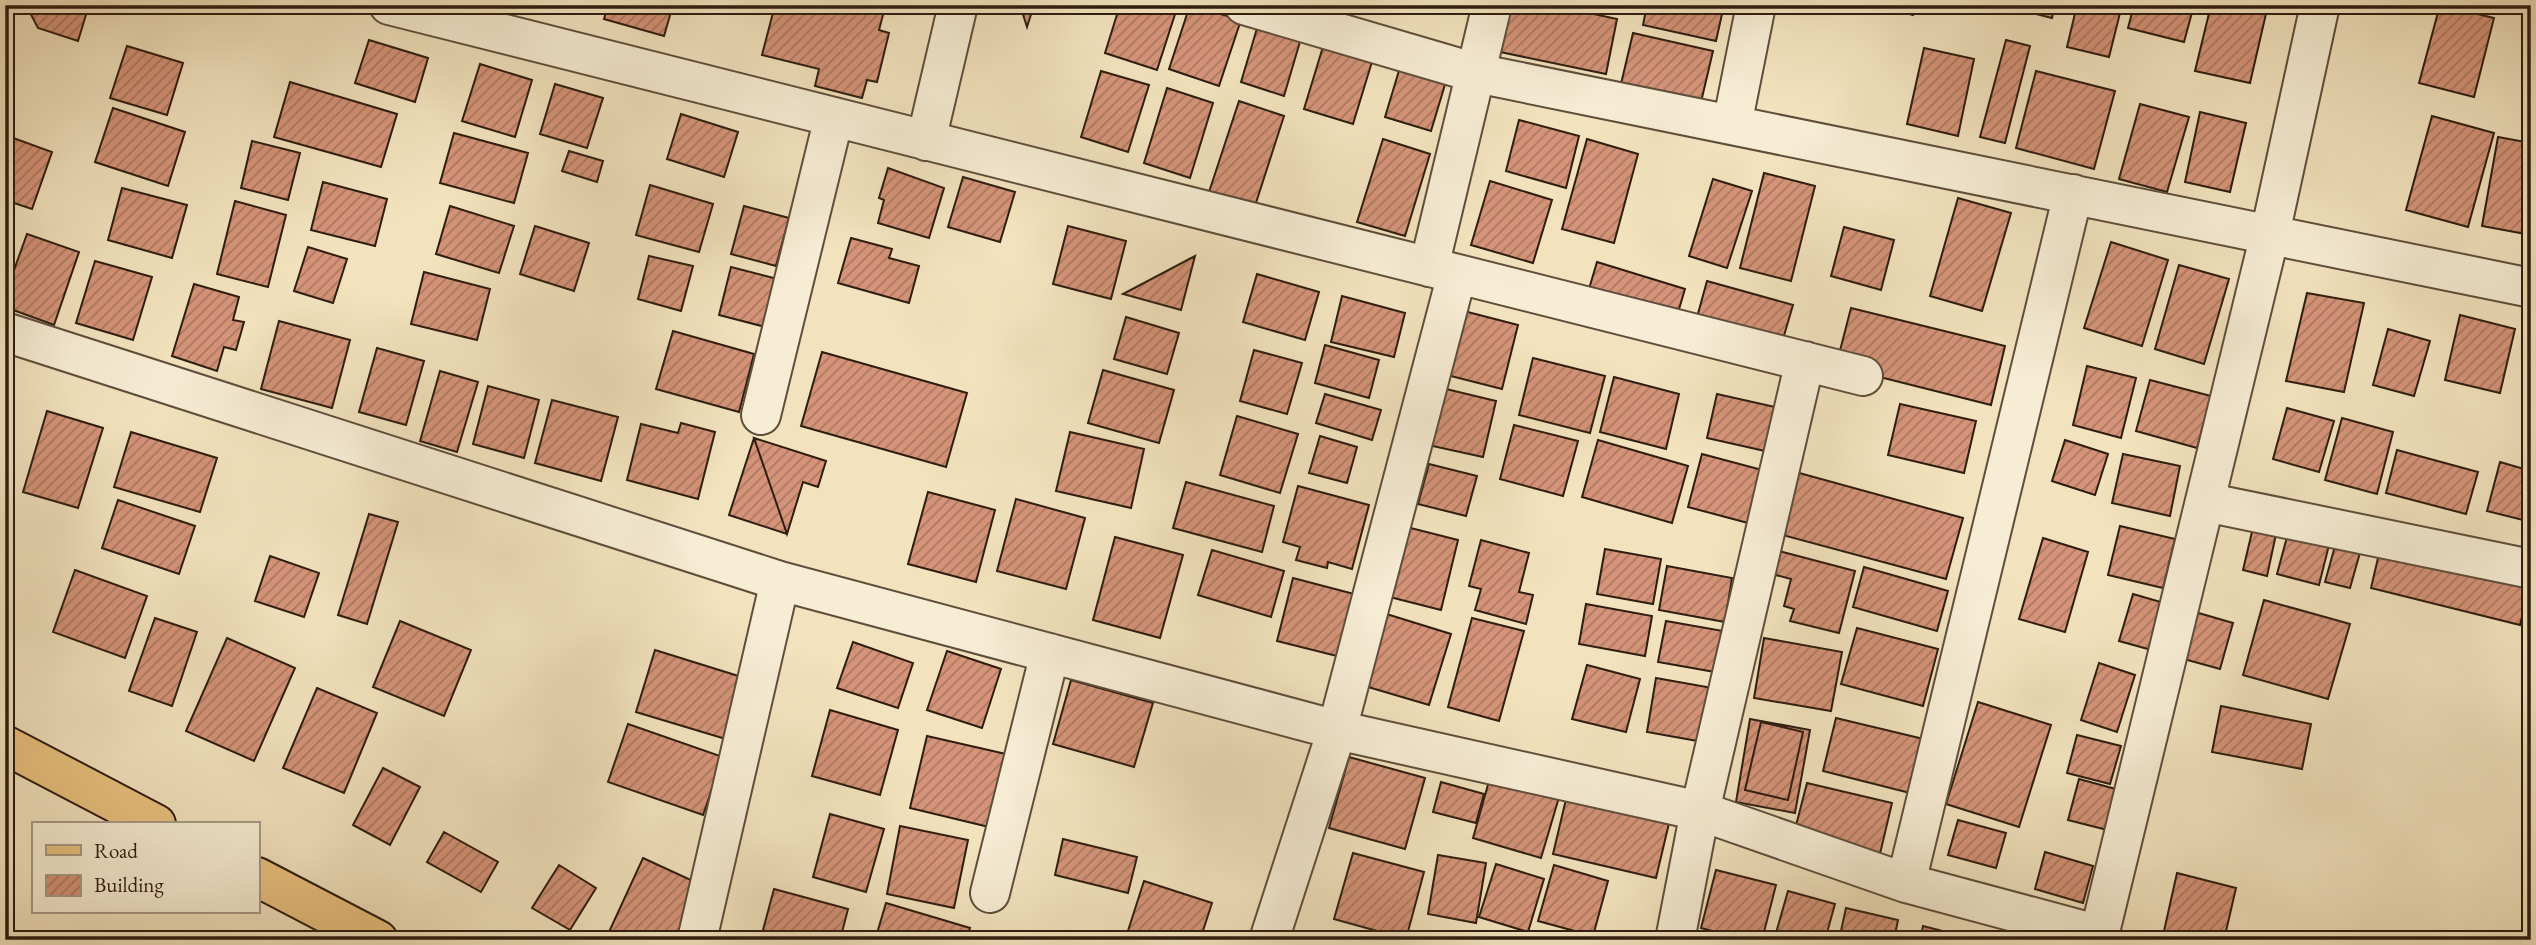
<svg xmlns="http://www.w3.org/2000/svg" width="2536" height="945" viewBox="0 0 2536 945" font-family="'EB Garamond',serif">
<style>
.building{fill:url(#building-hatch);stroke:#2e1d10;stroke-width:2}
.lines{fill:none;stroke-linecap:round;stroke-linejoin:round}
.minor-casing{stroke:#5f4e3c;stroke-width:42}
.major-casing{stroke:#2e1d10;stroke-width:42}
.minor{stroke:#f7edd5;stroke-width:38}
.major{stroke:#e9c27f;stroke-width:38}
</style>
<defs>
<pattern id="building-hatch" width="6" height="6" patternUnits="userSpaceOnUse" patternTransform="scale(1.75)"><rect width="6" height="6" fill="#d59479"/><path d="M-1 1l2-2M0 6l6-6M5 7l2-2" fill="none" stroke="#ad7862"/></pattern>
</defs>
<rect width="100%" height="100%" fill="#f2e3be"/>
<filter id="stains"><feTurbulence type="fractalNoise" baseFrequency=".00286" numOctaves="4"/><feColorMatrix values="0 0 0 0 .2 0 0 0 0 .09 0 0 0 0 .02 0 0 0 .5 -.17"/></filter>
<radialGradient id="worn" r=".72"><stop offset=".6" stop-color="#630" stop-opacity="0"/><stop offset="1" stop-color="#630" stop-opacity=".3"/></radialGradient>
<path class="building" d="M26,5H89L78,41L38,28Z
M608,5H673L664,36L604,19Z
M775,5H864L884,11L879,30L889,33L877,82L867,80L862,98L815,86L819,69L762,55Z
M1020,5H1034L1027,27Z
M1120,5H1178L1157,70L1105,53Z
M1190,5L1241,20L1219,86L1169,69Z
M1510,5H1552L1617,19L1606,74L1500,52Z
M1647,5H1724L1716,41L1643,25Z
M1874,5H1915L1913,15Z
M2000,5H2055L2052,18Z
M2077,5H2122L2109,57L2067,47Z
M2134,5H2194L2184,42L2128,28Z
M2211,5H2268L2250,83L2195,71Z
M2440,5L2494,18L2474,97L2419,83Z
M1261,15L1304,28L1284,96L1241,82Z
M1329,27L1378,42L1353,124L1304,109Z
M1633,33L1713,51L1701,102L1621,84Z
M369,40L428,58L415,102L355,83Z
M2006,40L2030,46L2005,143L1980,137Z
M127,46L183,63L167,115L110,98Z
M1924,48L1974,59L1958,136L1907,124Z
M1404,54L1450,68L1431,131L1385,117Z
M480,64L532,80L515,137L462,121Z
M1101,71L1149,85L1128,152L1081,137Z
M2036,71L2115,91L2094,169L2016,148Z
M290,82L397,114L381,167L274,137Z
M555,84L603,98L587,148L540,134Z
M1167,88L1213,103L1190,178L1144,163Z
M1239,101L1284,116L1254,209L1208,195Z
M2140,104L2189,117L2167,192L2119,179Z
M113,108L185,132L168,186L95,162Z
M2200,112L2246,123L2230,192L2185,182Z
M681,114L738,132L724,177L667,159Z
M2432,116L2494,133L2468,227L2406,210Z
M1519,120L1579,136L1566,188L1506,171Z
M454,133L528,153L514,203L440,183Z
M5,135L52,152L32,209L5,200Z
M2498,137L2531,143V235L2482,226Z
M1383,139L1430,154L1405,236L1357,222Z
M1587,139L1638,154L1614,243L1562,229Z
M252,141L300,153L288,200L241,188Z
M569,151L603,161L597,182L562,171Z
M888,168L944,188L929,238L878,223L884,200L879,198Z
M1764,173L1815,186L1791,281L1740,268Z
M963,177L1015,192L1000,242L948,227Z
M1713,179L1752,191L1727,268L1689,256Z
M1490,181L1552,200L1533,263L1471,245Z
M323,182L387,199L375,246L311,230Z
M650,185L713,204L699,252L636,235Z
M122,188L187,205L172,258L108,240Z
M1958,198L2011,213L1982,311L1930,296Z
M235,201L286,215L268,287L217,274Z
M450,206L514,226L499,273L436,254Z
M744,206L789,218L776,266L731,254Z
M535,226L589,243L574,291L520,274Z
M1068,226L1126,241L1111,299L1053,284Z
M1844,227L1894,240L1881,290L1831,276Z
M27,234L79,252L54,325L5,307V295Z
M851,238L892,249L889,258L919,266L909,303L838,283Z
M2111,242L2168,260L2142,346L2084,328Z
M308,247L347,259L333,303L294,291Z
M649,256L693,266L681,311L638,299Z
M1195,256L1181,310L1123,294Z
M95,261L152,277L133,340L76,323Z
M1597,262L1685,289L1671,336L1583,309Z
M2179,265L2229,279L2204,364L2155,349Z
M731,267L793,283L781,331L719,315Z
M424,272L490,289L477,340L411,324Z
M1257,274L1319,292L1305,340L1243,322Z
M1707,281L1793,305L1776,363L1691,339Z
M194,284L239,297L233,320L244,322L236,350L224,347L217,371L172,356Z
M2307,293L2364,303L2344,392L2286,381Z
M1342,296L1405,313L1394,357L1331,342Z
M1851,308L2005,346L1991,405L1836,366Z
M1460,310L1518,325L1502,389L1443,374Z
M2460,315L2515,329L2500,393L2445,380Z
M1126,317L1179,333L1167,374L1114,359Z
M279,321L350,340L332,408L261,389Z
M2388,329L2430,341L2414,396L2373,385Z
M673,331L754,354L739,412L656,389Z
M1325,345L1379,360L1369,398L1315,383Z
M377,348L424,361L406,425L359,412Z
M1254,350L1302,363L1287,414L1240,401Z
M822,352L967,393L946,467L801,426Z
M1533,358L1605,376L1590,433L1519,415Z
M2087,366L2136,378L2121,438L2073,425Z
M1103,370L1174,390L1159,443L1088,423Z
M440,371L478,382L457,452L420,441Z
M1614,377L1679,394L1666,449L1600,432Z
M2150,380L2211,396L2197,448L2136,431Z
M488,386L539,400L524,458L473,444Z
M1442,388L1496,401L1483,457L1428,445Z
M1325,394L1381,410L1372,440L1316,423Z
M1717,394L1775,407L1765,451L1707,438Z
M552,400L618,417L601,481L535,463Z
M1900,404L1976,421L1964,473L1888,455Z
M2287,408L2334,421L2319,472L2273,459Z
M47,411L103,428L78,508L23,492Z
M1237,416L1298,434L1280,493L1220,475Z
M2342,418L2393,432L2377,494L2325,480Z
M681,423L715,432L698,499L627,480L641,424L678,433Z
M1514,425L1578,441L1563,496L1500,479Z
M131,432L217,458L200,512L114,487Z
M1070,432L1144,449L1131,508L1056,491Z
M1320,436L1357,447L1347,483L1309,473Z
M754,438L826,461L818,487L803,482L787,534Z
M754,438L826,461L818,487L803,482L787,534L729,515Z
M1598,440L1688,466L1672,523L1582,497Z
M2065,440L2108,454L2095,495L2052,481Z
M2397,450L2478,472L2466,514L2386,493Z
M1702,454L1762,470L1748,523L1688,507Z
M2123,454L2180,466L2170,516L2112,503Z
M2500,462L2531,471V522L2487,511Z
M1429,464L1477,476L1466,516L1418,504Z
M1792,471L1963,518L1946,579L1775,533Z
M1186,482L1274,506L1262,552L1173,528Z
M1298,486L1369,505L1352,569L1328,562L1327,568L1296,560L1300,547L1283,542Z
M928,492L995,510L976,582L908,564Z
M1016,499L1085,518L1066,589L997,571Z
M118,500L195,526L179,574L102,548Z
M369,514L398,522L367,624L338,615Z
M2255,519L2278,525L2267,576L2243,570Z
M1387,522L1458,540L1441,610L1370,592Z
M2120,526L2175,539L2163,588L2108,575Z
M2290,526L2331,537L2319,585L2277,574Z
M2340,528L2365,535L2350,588L2325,582Z
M1115,537L1183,555L1160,638L1093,620Z
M2043,538L2088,552L2065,632L2019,619Z
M1481,540L1529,553L1519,592L1533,595L1526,624L1475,610L1481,589L1469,586Z
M2381,545L2531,582L2520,625L2371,588Z
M1605,549L1661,559L1653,604L1597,594Z
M1212,550L1284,571L1271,617L1198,595Z
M1779,551L1855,571L1839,633L1790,621L1794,609L1784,606L1791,579L1772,574Z
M270,556L319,573L304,617L255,601Z
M1667,566L1732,578L1725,622L1659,610Z
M1864,567L1948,591L1937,631L1853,607Z
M75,570L147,596L125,658L53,632Z
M1293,578L1373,599L1357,661L1277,641Z
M2133,594L2233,623L2220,669L2119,641Z
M2264,600L2350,624L2328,699L2243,675Z
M1586,604L1652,616L1645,656L1579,644Z
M1380,612L1451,634L1429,705L1358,684Z
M155,618L197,632L172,706L129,691Z
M1472,618L1524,631L1499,721L1448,707Z
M400,621L471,650L444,716L373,687Z
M1666,621L1723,631L1715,672L1658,662Z
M1857,628L1938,649L1923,706L1841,684Z
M227,638L295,668L254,761L186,731Z
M1764,638L1842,652L1831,711L1754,698Z
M853,642L913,663L898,708L837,688Z
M655,650L748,679L729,740L636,712Z
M947,651L1001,669L982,728L927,710Z
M2099,663L2135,675L2117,732L2081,720Z
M1587,665L1640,679L1626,732L1572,719Z
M1656,678L1718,689L1709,743L1647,732Z
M1071,680L1153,703L1134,767L1053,744Z
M317,688L377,713L344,793L283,768Z
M1978,702L2051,725L2019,827L1946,804Z
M2221,706L2311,724L2302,769L2212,752Z
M830,710L898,730L880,795L812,776Z
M1836,718L1932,741L1918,795L1823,771Z
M1750,719L1810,730L1795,813L1736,802Z
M1761,722L1803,732L1788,800L1745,790Z
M628,724L723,757L703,815L608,782Z
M2077,735L2121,746L2110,784L2067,773Z
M927,736L1006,754L989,827L910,808Z
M1349,757L1425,778L1405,849L1329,828Z
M383,768L420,787L390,845L353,825Z
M1491,774L1560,794L1541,858L1473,838Z
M2079,779L2134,794L2123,834L2068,820Z
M1441,782L1484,794L1476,823L1433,812Z
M1807,783L1892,803L1879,858L1793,837Z
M1567,795L1670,819L1656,878L1553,854Z
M830,814L884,829L866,892L813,877Z
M1958,820L2006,833L1996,868L1948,855Z
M900,826L968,840L954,908L887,894Z
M444,832L498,862L481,892L427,862Z
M1063,839L1137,857L1128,893L1055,875Z
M2045,852L2093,866L2083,903L2035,889Z
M1353,853L1424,872L1406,939L1334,919Z
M1438,855L1486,863L1476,923L1428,914Z
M643,858L706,887L682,940H620L608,934Z
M1496,864L1544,879L1528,932L1479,917Z
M559,865L596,888L570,930L532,908Z
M1554,865L1608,881L1593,936L1538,921Z
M1716,870L1776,885L1762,940H1746L1701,928Z
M2177,873L2236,888L2224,940H2162Z
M1144,881L1212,903L1200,940L1126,937Z
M774,889L848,909L840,940H799L763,930Z
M1788,891L1835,904L1825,940H1774Z
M886,903L970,928L966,940H875Z
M1846,908L1898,920L1894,940H1839Z
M1923,926L1962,936L1961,940H1920Z"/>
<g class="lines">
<defs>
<path id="minor" d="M389,5L1863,376
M1244,5L1476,73L2531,288
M1732,125L1756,5
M926,141L958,5
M1429,267L1492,5
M5,332L780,581L1337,730L1700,811L1906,883L2100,935
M761,415L834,117
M2205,502L2531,569
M1906,883L2073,194
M990,893L1050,653
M697,940L780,581
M1269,940L1337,730L1457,274
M1675,940L1700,811L1805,361
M2098,940L2270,234L2320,5"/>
<path id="major" d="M5,745L156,824
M257,877L378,940"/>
</defs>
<use href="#minor" class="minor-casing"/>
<use href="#major" class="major-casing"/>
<use href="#minor" class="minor"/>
<use href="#major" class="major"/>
</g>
<rect width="2536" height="945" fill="none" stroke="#f2e3be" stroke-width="28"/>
<rect x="7" y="7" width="2522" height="931" fill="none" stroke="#2e1d10" stroke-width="3.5"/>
<rect x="14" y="14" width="2508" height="917" fill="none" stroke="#2e1d10" stroke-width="2"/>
<rect x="32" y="822" width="228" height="91" fill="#f7edd5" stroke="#a79a86" stroke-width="2"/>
<rect x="46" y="845" width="35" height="10" fill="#e9c27f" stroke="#a79a86" stroke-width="2"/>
<text x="94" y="858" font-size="21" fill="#2e1d10">Road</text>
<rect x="46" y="875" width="35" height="21" fill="url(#building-hatch)" stroke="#a79a86" stroke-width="2"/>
<text x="94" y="892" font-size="21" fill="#2e1d10">Building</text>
<rect width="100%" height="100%" filter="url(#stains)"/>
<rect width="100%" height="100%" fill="url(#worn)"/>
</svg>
